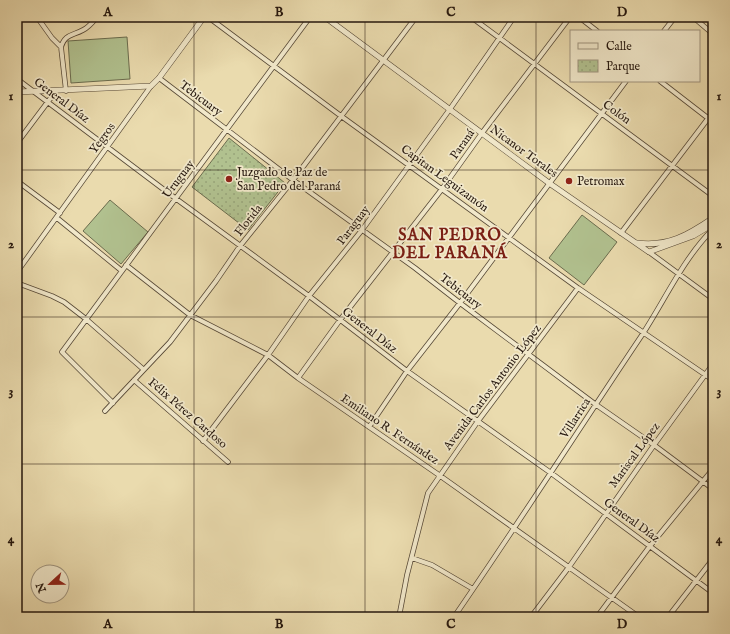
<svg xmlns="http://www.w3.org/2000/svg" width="730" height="634" viewBox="0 0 730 634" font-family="'IM FELL English',serif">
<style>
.park{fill:url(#park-dots);stroke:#6b6c4e}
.garden{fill:#b1c18f;stroke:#6b6c4e}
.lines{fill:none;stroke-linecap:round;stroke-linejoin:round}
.minor-casing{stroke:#564836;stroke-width:5.5}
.tertiary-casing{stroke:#564836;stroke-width:6}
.minor{stroke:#f1e8ca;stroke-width:4}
.tertiary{stroke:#f1e8ca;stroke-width:5}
.grid{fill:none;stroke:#25170e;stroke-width:1;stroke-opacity:0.55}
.poi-dot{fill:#8f2418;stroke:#f1e8ca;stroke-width:1.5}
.labels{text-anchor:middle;stroke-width:3.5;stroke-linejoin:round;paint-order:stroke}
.street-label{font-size:12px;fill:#25170e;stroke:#f1e8ca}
.poi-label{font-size:12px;fill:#25170e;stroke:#f1e8ca;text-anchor:start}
.district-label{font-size:16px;font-weight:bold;letter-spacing:1px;fill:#7a1f14;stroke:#f1e8ca}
.neatline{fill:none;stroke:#25170e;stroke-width:1.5}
.grid-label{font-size:13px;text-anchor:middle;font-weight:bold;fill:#25170e}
</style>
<defs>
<pattern id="park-dots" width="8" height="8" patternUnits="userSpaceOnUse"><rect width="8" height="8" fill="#b1c18f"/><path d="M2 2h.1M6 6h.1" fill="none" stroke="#98a57a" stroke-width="1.8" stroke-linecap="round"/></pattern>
</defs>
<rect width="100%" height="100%" fill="#eadbae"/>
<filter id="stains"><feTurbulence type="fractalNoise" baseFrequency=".005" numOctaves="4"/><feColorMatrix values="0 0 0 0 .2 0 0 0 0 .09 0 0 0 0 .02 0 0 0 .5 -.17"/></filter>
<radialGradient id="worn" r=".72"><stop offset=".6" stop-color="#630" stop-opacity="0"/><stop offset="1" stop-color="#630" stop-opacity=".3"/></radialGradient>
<path class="park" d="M229,138L285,183L248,230L192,187Z"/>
<path class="garden" d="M127,37L130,79L71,83L68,41Z
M110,200L148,232L121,264L83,231Z
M582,215L617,242L584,285L549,258Z"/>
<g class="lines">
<defs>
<path id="minor" d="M37,17L52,38L61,47
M208,17L341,116L578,288L713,380
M471,17L713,196
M579,17L597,31
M693,17L713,34
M17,27L22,17
M664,31L675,17
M159,78L293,180L415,268L460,303L595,404L654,445L713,489
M17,79L175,198L309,296L407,371L551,473L713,593
M660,81L713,122
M66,91L61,47C65,34 72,36 83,30C89,27 92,23 97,17
M17,143L56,91
M17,181L60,213
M57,218L122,271
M621,233L713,112
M649,252L713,299
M126,265L190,315L268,355L298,378L439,475L639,617
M17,272L151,86
M17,283L52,296L64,302L86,319L143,369
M298,378L340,320L442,189L482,133L570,17
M134,380L228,462
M113,403L62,352L310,17
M105,411L170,342L216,281L240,246L293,180L416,17
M369,427L407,371L460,303L626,81
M203,441L268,355L309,296L362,230L450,109L514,17
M412,558L432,565L473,589
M399,617L407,575L428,493L478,421L578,288
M454,617C518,524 579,429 642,335C665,300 683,259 713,229
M531,617L569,567L654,445L713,364
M597,617L650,546L713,469
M668,617L713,559"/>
<path id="tertiary" d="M325,17L549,183L649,252L693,236L713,224
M17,92L151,86L159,78L204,17
M637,243C668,247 688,235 713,218"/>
</defs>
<use href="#minor" class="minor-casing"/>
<use href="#tertiary" class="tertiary-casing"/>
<use href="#minor" class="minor"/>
<use href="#tertiary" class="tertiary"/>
</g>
<path class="grid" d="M194,17V617M365,17V617M536,17V617M17,170H713M17,317H713M17,464H713"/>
<g class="poi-dot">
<circle cx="229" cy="179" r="4"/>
<circle cx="569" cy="181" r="4"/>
</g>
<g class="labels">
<g class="street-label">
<text transform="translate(201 98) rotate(37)" y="4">Tebicuary</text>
<text transform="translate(62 100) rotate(37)" y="4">General Díaz</text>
<text transform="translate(617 112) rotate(36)" y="4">Colón</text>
<text transform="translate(102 138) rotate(-54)" y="4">Yegros</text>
<text transform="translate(462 144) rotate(-55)" y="4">Paraná</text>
<text transform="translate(524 151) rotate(36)" y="4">Nicanor Torales</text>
<text transform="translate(445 178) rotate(36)" y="4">Capitan Leguizamón</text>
<text transform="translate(178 179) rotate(-53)" y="4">Uruguay</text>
<text transform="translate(248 220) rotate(-52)" y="4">Florida</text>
<text transform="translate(353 225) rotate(-53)" y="4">Paraguay</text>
<text transform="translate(461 291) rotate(38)" y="4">Tebicuary</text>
<text transform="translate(370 330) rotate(38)" y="4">General Díaz</text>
<text transform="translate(492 387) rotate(-53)" y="4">Avenida Carlos Antonio López</text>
<text transform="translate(188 413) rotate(41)" y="4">Félix Pérez Cardoso</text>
<text transform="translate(575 418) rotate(-57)" y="4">Villarrica</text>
<text transform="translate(390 429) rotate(34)" y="4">Emiliano R. Fernández</text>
<text transform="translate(634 455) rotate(-54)" y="4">Mariscal López</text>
<text transform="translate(632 520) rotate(36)" y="4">General Díaz</text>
</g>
<g class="poi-label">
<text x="237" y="176">Juzgado de Paz de<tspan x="237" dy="14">San Pedro del Paraná</tspan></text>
<text x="577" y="185">Petromax</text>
</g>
<g class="district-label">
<text x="450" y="240">SAN PEDRO<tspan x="450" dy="18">DEL PARANÁ</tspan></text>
</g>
</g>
<rect width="730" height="634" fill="none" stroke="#eadbae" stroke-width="44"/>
<rect x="570" y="30" width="130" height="52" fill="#f1e8ca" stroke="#9f947f"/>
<rect x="578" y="43" width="20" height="6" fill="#f1e8ca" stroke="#9f947f"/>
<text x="606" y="50" font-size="12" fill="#25170e">Calle</text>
<rect x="578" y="60" width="20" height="12" fill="url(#park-dots)" stroke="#9f947f"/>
<text x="606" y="70" font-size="12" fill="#25170e">Parque</text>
<g transform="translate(50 584) rotate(248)"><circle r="19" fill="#f1e8ca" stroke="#9f947f"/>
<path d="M0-3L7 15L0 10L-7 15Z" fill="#8f2418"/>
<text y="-6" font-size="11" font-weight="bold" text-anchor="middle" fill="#25170e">N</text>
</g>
<rect x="22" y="22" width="686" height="590" class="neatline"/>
<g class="grid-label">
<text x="108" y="16">A</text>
<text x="279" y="16">B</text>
<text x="451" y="16">C</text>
<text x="622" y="16">D</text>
<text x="11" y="100">1</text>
<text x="719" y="100">1</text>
<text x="11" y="248">2</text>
<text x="719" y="248">2</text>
<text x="11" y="395">3</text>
<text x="719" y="395">3</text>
<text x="11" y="543">4</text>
<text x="719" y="543">4</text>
<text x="108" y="628">A</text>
<text x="279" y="628">B</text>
<text x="451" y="628">C</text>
<text x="622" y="628">D</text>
</g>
<rect width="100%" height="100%" filter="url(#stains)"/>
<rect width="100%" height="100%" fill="url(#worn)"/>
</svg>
